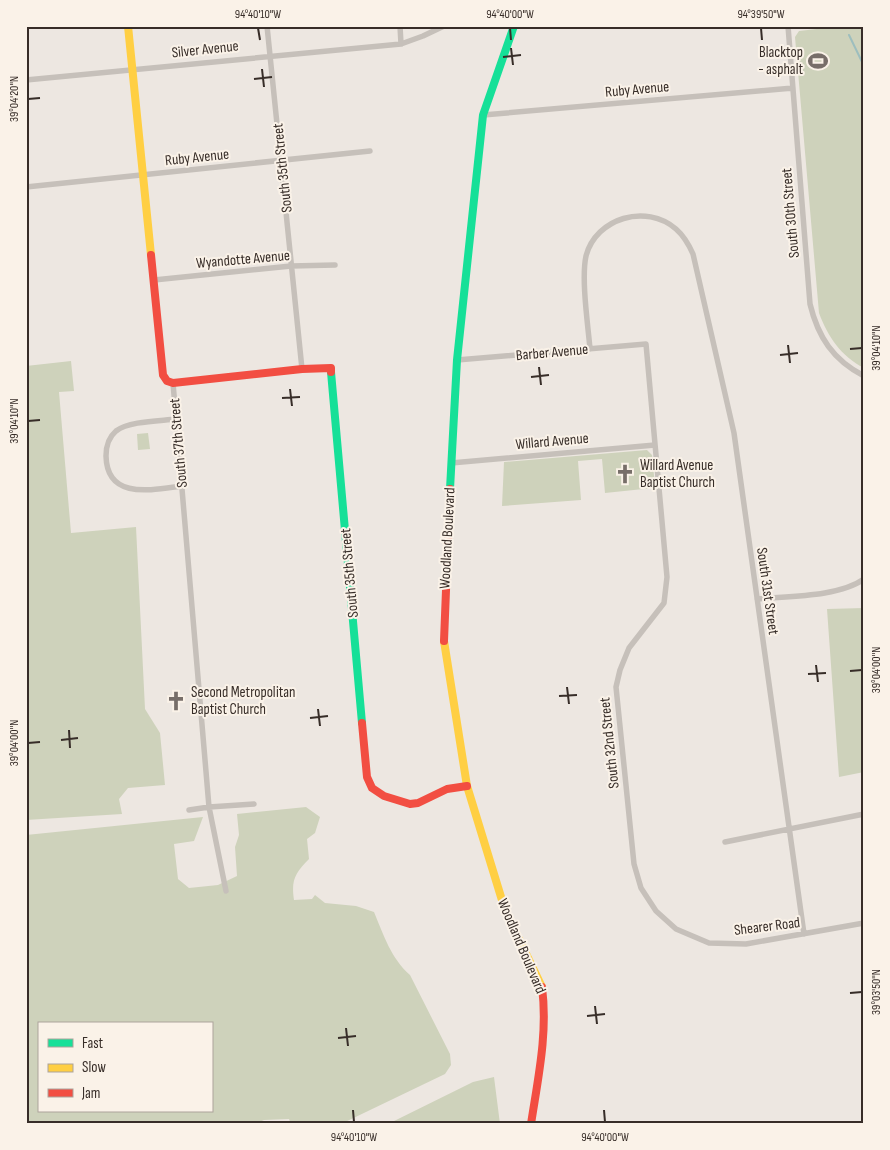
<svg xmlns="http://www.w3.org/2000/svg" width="890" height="1150" viewBox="0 0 890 1150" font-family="'Sofia Sans Condensed',sans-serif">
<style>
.green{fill:#ced2bb;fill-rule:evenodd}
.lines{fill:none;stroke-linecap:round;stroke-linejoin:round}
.stream{stroke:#9dbebe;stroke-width:2}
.street{stroke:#c6c0ba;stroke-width:5.5}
.fast{stroke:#16e098;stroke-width:8}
.slow{stroke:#ffcf43;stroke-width:8}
.jam{stroke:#f24e42;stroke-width:8}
.ticks{fill:none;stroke:#372d28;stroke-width:2}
.labels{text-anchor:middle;stroke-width:4;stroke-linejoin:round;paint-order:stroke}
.street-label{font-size:15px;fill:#372d28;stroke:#faf2e8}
.poi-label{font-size:15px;fill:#372d28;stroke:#faf2e8;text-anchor:start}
.neatline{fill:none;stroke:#372d28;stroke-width:2}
.ticks-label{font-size:12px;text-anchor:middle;fill:#372d28}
</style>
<rect width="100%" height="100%" fill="#ede7e1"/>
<path class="green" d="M843,26H864V368C841,356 828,337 819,313L795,37L799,31Z
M71,361L74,391L59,392L71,533L136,527L145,709L160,733L165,785L128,788L119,799L122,814L26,820V412L28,411L26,393V366Z
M148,433L150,449L138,450L137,434Z
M647,450L652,455L655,486L653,488L605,493L602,459L578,461L581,500L502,506L504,462Z
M864,608V772L839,777L827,609Z
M306,807L320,817L315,833L307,839L309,859C295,873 291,880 294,900L312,899L315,895L325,903L356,906L374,912C384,936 391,958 410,975L450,1054L451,1065L445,1074L341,1124H291L289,1119L264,1120L255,1124H26V835L203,817L194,841L174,844L178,879L189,888L218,885L237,876L235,847L239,835L237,814ZM39,1024H211V1111H39Z
M494,1077L500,1124H388L473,1082Z"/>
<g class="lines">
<path class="stream" d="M849,35L864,66"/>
<path class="street" d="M267,26L302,369
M400,26L401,44
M788,26L810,304C818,337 833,360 864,376
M26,80L401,44L423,36L444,26
M483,115L793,88
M26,187L370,151
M154,280L291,266L335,265
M590,349C588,325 581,279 586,256C596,218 646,203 676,229C684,236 689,245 693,254L734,433L804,934
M457,360L646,344L667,577L664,603L629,648L620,670L616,687L634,864L641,888L656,911L676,929L709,943L746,944L864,923
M173,383L209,807L226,891
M176,419C160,421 129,421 116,431C109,437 106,447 106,456C107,500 151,490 182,486
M451,463L655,445
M757,599C788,596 839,597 864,579
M189,810L209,807L254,804
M725,842L864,814"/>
<path class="fast" d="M331,372L362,723
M450,489L457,360L483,115L514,26"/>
<path class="slow" d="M128,26L151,255
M444,641L467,786L505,910L542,987"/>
<path class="jam" d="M151,255L163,375L167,381L173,383L302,369L331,368V372
M444,641L450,489
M362,723L367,777L372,788L384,796L410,804L418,803L447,789L467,786
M531,1124C538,1078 548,1033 542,987"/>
</g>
<path class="ticks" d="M258,28L260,40M510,28L511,40M761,28L762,40M511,48L513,65M503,57L521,55M262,69L264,87M254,79L272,77M28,99L40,98M788,345L790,363M850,349L862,348M780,355L798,353M539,367L541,385M531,377L549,375M290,389L292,406M282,398L300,397M28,421L40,420M816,665L818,682M850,671L862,670M808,674L826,673M567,687L569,704M559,696L577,695M318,709L320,726M310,718L328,716M69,730L70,748M61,740L78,738M28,743L40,742M850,993L862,992M595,1006L597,1024M587,1016L605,1014M346,1028L348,1046M338,1038L356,1036M353,1110L354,1122M604,1110L605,1122"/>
<defs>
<symbol id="stadium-bare" viewBox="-9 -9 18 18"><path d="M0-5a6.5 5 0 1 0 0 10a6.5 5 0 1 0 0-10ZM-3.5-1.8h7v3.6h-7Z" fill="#776e69" stroke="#faf2e8" stroke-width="2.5" paint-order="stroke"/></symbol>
<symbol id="church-bare" viewBox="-9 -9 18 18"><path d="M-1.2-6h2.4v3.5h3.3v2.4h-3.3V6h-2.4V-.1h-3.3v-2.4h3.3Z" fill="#776e69" stroke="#faf2e8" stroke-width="2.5" paint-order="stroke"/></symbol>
</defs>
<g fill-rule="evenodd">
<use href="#stadium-bare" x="804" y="47" width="28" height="28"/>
<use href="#church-bare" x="611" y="460" width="28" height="28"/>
<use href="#church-bare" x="162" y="687" width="28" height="28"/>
</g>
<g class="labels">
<g class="street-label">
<text transform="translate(205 49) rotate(-6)" y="5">Silver Avenue</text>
<text transform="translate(637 89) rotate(-5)" y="5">Ruby Avenue</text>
<text transform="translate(197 157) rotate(-6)" y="5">Ruby Avenue</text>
<text transform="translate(282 168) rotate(-96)" y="5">South 35th Street</text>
<text transform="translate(790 213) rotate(-95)" y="5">South 30th Street</text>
<text transform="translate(243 259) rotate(-5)" y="5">Wyandotte Avenue</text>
<text transform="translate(552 352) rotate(-5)" y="5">Barber Avenue</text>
<text transform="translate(552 441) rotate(-5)" y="5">Willard Avenue</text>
<text transform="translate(178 443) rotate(-95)" y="5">South 37th Street</text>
<text transform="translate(447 538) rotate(-87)" y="5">Woodland Boulevard</text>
<text transform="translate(349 573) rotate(-95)" y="5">South 35th Street</text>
<text transform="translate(768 591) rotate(82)" y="5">South 31st Street</text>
<text transform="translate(609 743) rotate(-96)" y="5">South 32nd Street</text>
<text transform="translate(767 926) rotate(-7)" y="5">Shearer Road</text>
<text transform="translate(522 946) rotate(67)" y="5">Woodland Boulevard</text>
</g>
<g class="poi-label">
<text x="803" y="57" text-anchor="end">Blacktop<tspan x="803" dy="17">- asphalt</tspan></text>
<text x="640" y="470">Willard Avenue<tspan x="640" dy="17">Baptist Church</tspan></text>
<text x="191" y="697">Second Metropolitan<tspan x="191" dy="17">Baptist Church</tspan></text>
</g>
</g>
<rect width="890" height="1150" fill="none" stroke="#faf2e8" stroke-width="55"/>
<rect x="38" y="1022" width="175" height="90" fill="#faf2e8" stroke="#aca39b"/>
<rect x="48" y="1039" width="25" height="8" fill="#16e098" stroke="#aca39b"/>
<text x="82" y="1048" font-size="15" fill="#372d28">Fast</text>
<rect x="48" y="1064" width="25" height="8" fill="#ffcf43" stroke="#aca39b"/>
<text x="82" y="1072" font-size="15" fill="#372d28">Slow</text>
<rect x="48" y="1089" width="25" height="8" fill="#f24e42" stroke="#aca39b"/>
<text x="82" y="1098" font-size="15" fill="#372d28">Jam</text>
<rect x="28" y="28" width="834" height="1094" class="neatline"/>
<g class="ticks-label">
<text x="258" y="18">94°40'10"W</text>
<text x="510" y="18">94°40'00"W</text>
<text x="761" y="18">94°39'50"W</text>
<text transform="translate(14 99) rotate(-90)" y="4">39°04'20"N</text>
<text transform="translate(876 348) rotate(-90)" y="4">39°04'10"N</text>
<text transform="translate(14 421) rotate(-90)" y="4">39°04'10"N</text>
<text transform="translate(876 670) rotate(-90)" y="4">39°04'00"N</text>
<text transform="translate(14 743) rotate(-90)" y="4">39°04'00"N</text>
<text transform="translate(876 992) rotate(-90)" y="4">39°03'50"N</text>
<text x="354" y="1141">94°40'10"W</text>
<text x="605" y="1141">94°40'00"W</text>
</g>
</svg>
